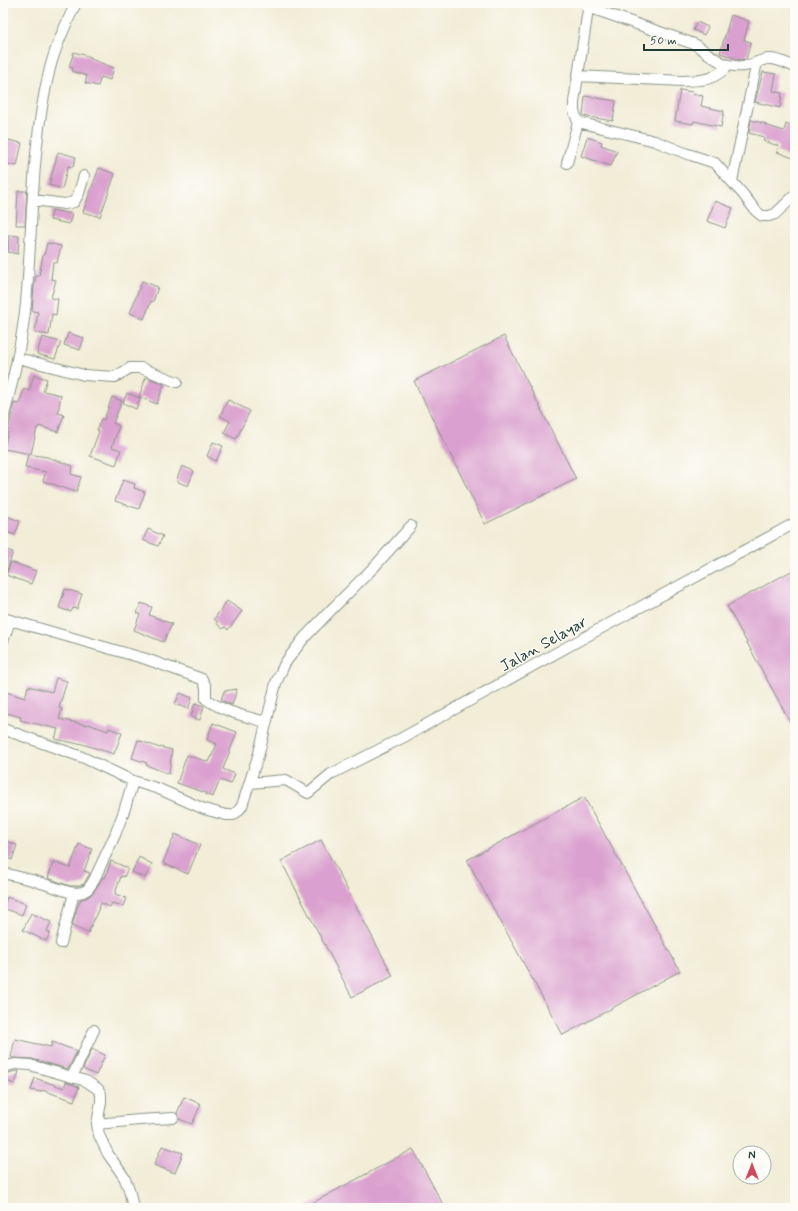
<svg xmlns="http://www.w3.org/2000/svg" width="798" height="1211" viewBox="0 0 798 1211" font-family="Mynerve,sans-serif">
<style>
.building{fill:#daa0cf}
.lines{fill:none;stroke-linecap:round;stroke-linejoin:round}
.street-casing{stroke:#889586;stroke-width:12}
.street{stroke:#fff;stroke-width:10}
.labels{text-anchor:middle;stroke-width:3;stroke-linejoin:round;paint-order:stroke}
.street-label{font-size:16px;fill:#1f3d34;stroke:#fdfcf7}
</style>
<rect width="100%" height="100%" fill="#fdfcf7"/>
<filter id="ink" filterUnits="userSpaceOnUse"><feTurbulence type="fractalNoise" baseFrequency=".025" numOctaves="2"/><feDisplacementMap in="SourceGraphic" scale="8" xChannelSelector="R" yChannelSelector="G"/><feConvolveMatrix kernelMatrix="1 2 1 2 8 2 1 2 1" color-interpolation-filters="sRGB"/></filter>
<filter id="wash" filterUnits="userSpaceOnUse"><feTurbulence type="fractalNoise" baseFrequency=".012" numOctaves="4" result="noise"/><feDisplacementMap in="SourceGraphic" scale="16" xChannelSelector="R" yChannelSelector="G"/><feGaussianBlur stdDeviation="0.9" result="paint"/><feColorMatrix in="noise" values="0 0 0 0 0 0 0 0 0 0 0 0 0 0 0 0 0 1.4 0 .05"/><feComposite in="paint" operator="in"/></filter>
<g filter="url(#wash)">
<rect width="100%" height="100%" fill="#f1edd7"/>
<g id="blocks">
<path class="building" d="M731,15L749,21L744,40L751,42L746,59L740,60L720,53Z
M697,22L708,27L704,35L693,30Z
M74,52L91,57V59L114,68L110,80L101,77L98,86L85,83L87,76L72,71L73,68L69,67Z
M763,72L776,74L773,91L782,93L780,108L755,102Z
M680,90L693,92L692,94L703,96L701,106L724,111L721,127L694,121L693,124L675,121Z
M585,96L616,101L613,121L583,116Z
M751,120L766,124L765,125L784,131L786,124L795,127V152L793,158L777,152L779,146L763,141L764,137L749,133Z
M587,137L602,142L601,145L617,151L611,166L581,156Z
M8,140L22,143L17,166L3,163Z
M58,152L76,157L73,167L68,166L62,189L49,185Z
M99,168L115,174L100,217L83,212Z
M18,191H27L25,225H16Z
M715,201L733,208L725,228L707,221Z
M52,210L72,214L69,224L50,220Z
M9,235L19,236L18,254L8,252Z
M47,243L61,246L57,263L53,262L51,279L56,280L51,298L58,299L56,315L52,314L49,335L35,333L38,312L32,311L34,286L36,276H39L43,255H44Z
M142,281L158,287L153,302L151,301L144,319L130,313Z
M68,333L84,338L80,350L64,345Z
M504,336L576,479L485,524L414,381Z
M42,337L61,342L55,359L37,354Z
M34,375L47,379L43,391L61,395L58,413L64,415L58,432L39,426L38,428H37L31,454L4,449L14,403L19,404L24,389L29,391Z
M146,377L164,384L157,404L139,397Z
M127,393L140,398L136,409L123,403Z
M112,397L122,401L113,423L119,426L112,447L121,450L116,465L90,456L99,431L97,430L101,419L104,420Z
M228,400L250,411L236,439L224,433L230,421L220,416Z
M213,442L223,446L216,461L207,456Z
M28,454L47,457L73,466L71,474L81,477L76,492L43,481L46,472L25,468Z
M182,466L194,471L188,486L176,481Z
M123,480L135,484L134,488L145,492L139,509L115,501Z
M3,515L20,521L15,535L3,531Z
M148,529L163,536L158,546L143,540Z
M3,549L13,552L5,576H3Z
M11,562L36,571L31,584L6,575Z
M795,569V731L727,606Z
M65,589L82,594L77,609L73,608L71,612L59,608Z
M227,601L242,611L228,630L225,627L223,629L217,624L218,622L214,619Z
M141,603L152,607L149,615L172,624L163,642L134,630L140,614L137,613Z
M56,678L67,681L59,708L62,709L59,719L87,725L88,724L108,731L109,728L122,733L114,754L79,743V744L55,739L58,729L20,720L21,717L3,712V691L25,698L28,686L52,692Z
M237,689L232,705L221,700L224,691Z
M180,693L192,698L188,709L175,704Z
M195,703L204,706L200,720L191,717Z
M213,723L237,732L223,769L235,774L231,784L220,780L213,797L205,794L206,793L177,783L187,755L209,762L217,744L207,740Z
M138,740L160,748L161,747L172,750L169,774L146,765L147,763L132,758Z
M584,797L680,971L563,1035L467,860Z
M175,834L200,845L188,874L163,863Z
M3,840L17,845L12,860L3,857Z
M321,840L393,976L352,997L281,861Z
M79,844L92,849L84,871L90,873L84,884L78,886H70L48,878L53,863H56L70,868Z
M139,857L152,864L145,878L132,872Z
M111,861L128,868L124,877L121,876L115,894L126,898L123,906L112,903L110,907L101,903L88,933L72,926L77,908L81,899L86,898L93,893L103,877L105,878Z
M7,897L26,904L22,915L3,908Z
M31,913L51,922L47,931L50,933L46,941L23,930Z
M15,1039L51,1047L52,1042L77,1051L68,1069L32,1059L12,1058L11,1057Z
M92,1049L105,1055L96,1075L83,1069Z
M16,1071H19L15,1084L6,1081L8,1073Z
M35,1078L64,1088L66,1082L79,1087L74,1101L42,1090L41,1092L31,1090Z
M184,1097L201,1104L192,1124L179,1119L177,1113Z
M162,1146L183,1153L175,1173L154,1165Z
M413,1149L445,1208H303Z"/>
</g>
</g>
<g filter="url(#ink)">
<use href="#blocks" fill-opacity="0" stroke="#889586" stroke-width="1"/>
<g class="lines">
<defs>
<path id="street" d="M588,7L694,44C705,50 715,61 728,65C733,66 739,67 744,66C752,65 760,60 768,59C778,58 787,64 795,67
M577,76L683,81C706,80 712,81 729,65
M578,122L655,141L685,153L715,163L742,193L756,211L762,216H769L775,214L795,195
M567,163L578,122L574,111V102L589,3
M732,181L757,62
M33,200L65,204L74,202L79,193L84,176
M18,358L84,375L115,377L130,368H141L177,382
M3,419C13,381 22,342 26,303C33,225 31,144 50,68C56,45 66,24 76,3
M3,618L146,659L202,679L206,687V699C224,712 245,716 266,722
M3,641L10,621
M3,729L82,757L133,781L159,789L204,809L226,815H233L238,811L242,806L259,753L276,683L285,663L304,638L330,611L375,566L411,526
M250,783L286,780L308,793L331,774L402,738L596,631L795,523
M3,873L32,880L69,892L78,893L83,892L88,889L93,882L115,835L124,811L133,781
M61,943L74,893
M3,1068L7,1066L15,1064L30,1065L86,1081L98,1089L101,1094V1102L97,1124L99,1135L108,1154L124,1177L129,1189L133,1208
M72,1077L94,1030
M97,1124L139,1120L173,1118"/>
</defs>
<use href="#street" class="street-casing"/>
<use href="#street" class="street"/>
</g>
</g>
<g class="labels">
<g class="street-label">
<text transform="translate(543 643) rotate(-29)" y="6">Jalan Selayar</text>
</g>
</g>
<rect width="798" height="1211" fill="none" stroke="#fdfcf7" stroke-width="16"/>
<g transform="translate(752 1165)"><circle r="19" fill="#fdfcf7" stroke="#a4b0a9"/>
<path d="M0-3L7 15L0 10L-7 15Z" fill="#d1495b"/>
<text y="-6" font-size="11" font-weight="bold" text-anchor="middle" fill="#1f3d34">N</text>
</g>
<path d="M644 44v6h84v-6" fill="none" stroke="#1f3d34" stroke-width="2"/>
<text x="650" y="44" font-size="12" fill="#1f3d34" stroke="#fdfcf7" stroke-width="3" paint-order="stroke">50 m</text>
</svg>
